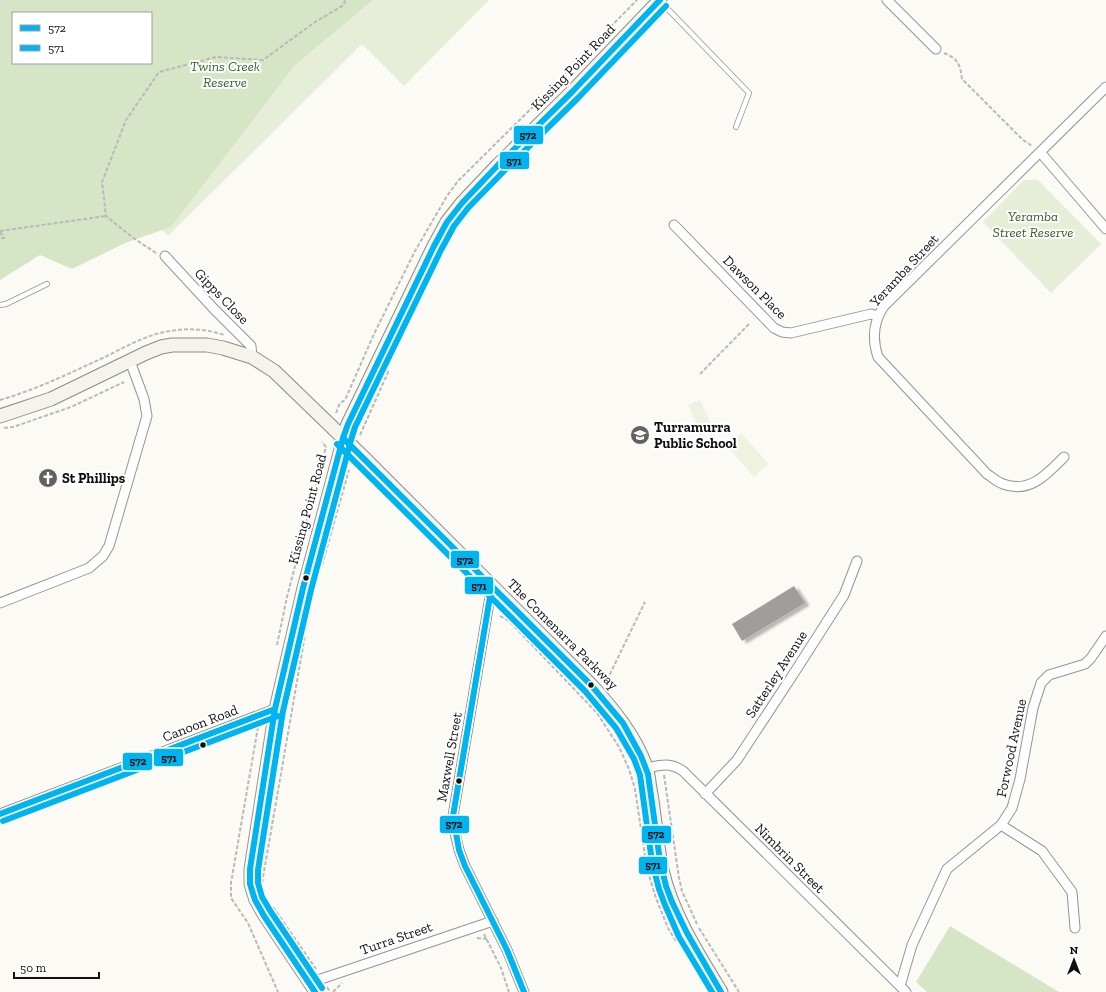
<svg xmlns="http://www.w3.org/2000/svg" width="1106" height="992" viewBox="0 0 1106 992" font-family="'Zilla Slab',serif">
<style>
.green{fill:#e6eed8;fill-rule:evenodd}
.forest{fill:#d7e5c7;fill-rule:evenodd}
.pitch{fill:#eef3e1}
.building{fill:#9f9e9a;filter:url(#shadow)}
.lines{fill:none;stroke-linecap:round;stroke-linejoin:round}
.service-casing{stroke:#959593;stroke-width:6}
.minor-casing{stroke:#959593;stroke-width:11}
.tertiary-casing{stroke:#959593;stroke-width:13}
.secondary-casing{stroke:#8c8b89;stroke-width:15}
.path{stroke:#b9b9b8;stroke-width:2;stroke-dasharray:4 2;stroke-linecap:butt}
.service{stroke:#fefefe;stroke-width:4.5}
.minor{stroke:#fefefe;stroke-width:9}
.tertiary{stroke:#fefefe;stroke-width:11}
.secondary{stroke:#f4f3ec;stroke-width:13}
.bus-1-casing{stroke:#fff;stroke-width:9}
.bus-2-casing{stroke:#fff;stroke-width:9}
.bus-1{stroke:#00b5ef;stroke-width:6}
.bus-2{stroke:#00b5ef;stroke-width:6}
.bus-dot{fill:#0f0f0f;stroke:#fff;stroke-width:1.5}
.labels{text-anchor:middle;stroke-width:4;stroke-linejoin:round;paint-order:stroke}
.park-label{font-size:14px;font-style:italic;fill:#346027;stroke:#fff}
.street-label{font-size:14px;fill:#0f0f0f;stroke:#fff}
.poi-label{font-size:14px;font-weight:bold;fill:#0f0f0f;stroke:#fff;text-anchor:start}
.line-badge{stroke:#fff;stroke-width:1.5}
.pale-badge-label{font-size:11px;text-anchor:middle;font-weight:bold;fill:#111}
</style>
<defs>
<filter id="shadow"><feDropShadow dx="4.5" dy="2.5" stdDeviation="1" flood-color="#0004"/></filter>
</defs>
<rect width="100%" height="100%" fill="#fbfaf5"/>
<path class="green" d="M0,0H489L404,86L362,44L168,236L0,65ZM13,13H151V63H13Z
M1024,180H1038L1101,244L1051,293L983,222Z"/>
<path class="forest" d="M0,0H373L295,65L171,227L125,243L72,269L40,255L0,280ZM13,13H151V63H13Z
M950,926L1059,992H927L916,982Z"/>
<path class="pitch" d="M700,400L714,430L702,436L688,405Z
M741,433L769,464L754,477L727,446Z"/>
<path class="building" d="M794,586L805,603L742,641L732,624Z"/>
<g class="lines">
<defs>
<path id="service" d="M660,1L749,93L736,127
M0,305L6,304L47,284"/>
<path id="minor" d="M887,0L936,49
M1040,152L1106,229
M674,225L774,328L782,332L791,333L871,314L878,316
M165,256L214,309L251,346L252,357
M1064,457C1047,474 1030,494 1003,484C997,482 992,477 987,474L878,357C872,339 873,322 884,306L1106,87
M492,585L453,816L455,833L459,850L465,866L507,950L524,992
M0,603L89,568L103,556L109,546L147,416L144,399L130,361
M647,768C661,765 670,762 683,771L906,992
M705,794L737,760L796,670L844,595L857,561
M0,814L275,709
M1001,825L1042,851L1072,892L1075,928
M309,983L493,921
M900,986L912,945L947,869L1001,825L1012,808L1020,779L1033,708L1041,683L1049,675L1085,664L1091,658L1106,636"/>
<path id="tertiary" d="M315,992L264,916L255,900L250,884V869L275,709L303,588L343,438"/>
<path id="secondary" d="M0,416L51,399L146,353L161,347L172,345H207L223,348L252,357L274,371L363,457L591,685C613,709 635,736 646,767C649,776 649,786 651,794C655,819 657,845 662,870C672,914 698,954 721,992
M343,438L348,424L434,246L447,222L462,203L498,165L572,92L660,0"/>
</defs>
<use href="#service" class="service-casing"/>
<use href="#minor" class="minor-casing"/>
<use href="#tertiary" class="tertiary-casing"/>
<use href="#secondary" class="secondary-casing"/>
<path class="path" d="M944,53C958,59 960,64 962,79L1023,140L1032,146
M0,231L106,216
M0,232L4,238H0
M156,253L132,237L106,216L102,182L126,120L159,72L216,57L263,60L315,22L344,5L345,0
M776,314L783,320
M700,374L750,323
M0,400C38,389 72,372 107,356C127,346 148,334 170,331C188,328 207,329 224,335
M336,413L340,403L345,400L374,334L415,251L447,196L458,181L563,77L570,68L637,0
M4,428L13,427L71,407L124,382
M360,435L389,370
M322,565L349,470
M500,616L509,621L597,713L619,747L629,769L635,789L647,869L656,898L668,928L676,941
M277,645L287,597L326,447L322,442
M607,680L645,602
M258,727L231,883V898L248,923L278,992
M664,775L679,878L682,891L697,924
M262,883L305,635
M273,907L316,969
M699,928L739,992
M484,934L501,968L509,992
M477,938L487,939
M327,987L330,992
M333,992L342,983"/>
<use href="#service" class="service"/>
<use href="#minor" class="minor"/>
<use href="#tertiary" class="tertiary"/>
<use href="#secondary" class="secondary"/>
<defs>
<path id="bus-1" d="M343,438L591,685L623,723L641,756L648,774L660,861L666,886L672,902L687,933L721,992
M492,585L453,816L459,850L465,866L507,950L524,992
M0,814L275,709
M315,992L264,916L255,900L250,884V869L275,709L303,588L343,438L348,424L434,246L447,222L462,203L498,165L572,92L660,0"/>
<path id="bus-2" d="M337,444L585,691L616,728L634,759L640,775L652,862L659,889L665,905L679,937L712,992
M3,821L278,716
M322,988L271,912L262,897L258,883V870L283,711L311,590L351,440L355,427L441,250L454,226L468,208L504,171L578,98L666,6"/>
</defs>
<use href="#bus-1" class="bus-1-casing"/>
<use href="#bus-2" class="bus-2-casing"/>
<use href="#bus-1" class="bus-1"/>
<use href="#bus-2" class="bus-2"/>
</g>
<defs>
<symbol id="school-disc" viewBox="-11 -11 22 22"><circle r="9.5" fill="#626160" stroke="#fff"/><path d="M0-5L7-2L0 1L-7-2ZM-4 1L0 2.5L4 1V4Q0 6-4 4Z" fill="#fff"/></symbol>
<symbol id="church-disc" viewBox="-11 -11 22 22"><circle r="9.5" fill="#626160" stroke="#fff"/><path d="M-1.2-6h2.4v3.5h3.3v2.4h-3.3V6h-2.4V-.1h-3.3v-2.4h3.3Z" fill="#fff"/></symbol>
</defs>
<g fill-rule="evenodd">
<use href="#school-disc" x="629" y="424" width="22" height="22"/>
<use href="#church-disc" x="37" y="467" width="22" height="22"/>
</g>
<g class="bus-dot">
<circle cx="306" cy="578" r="3.5"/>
<circle cx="591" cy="685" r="3.5"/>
<circle cx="203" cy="745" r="3.5"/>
<circle cx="459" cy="781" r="3.5"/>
</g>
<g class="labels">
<g class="park-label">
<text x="225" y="71">Twins Creek<tspan x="225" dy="16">Reserve</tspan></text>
<text x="1033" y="221">Yeramba<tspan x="1033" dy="16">Street Reserve</tspan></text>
</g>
<g class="street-label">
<text transform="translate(573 67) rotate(-46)" y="5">Kissing Point Road</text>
<text transform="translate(904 270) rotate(-47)" y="5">Yeramba Street</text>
<text transform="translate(755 287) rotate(45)" y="5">Dawson Place</text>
<text transform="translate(222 296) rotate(46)" y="5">Gipps Close</text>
<text transform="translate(307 509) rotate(-75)" y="5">Kissing Point Road</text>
<text transform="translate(563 634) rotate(45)" y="5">The Comenarra Parkway</text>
<text transform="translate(776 674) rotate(-57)" y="5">Satterley Avenue</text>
<text transform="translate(200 723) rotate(-21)" y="5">Canoon Road</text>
<text transform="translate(1011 748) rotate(-78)" y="5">Forwood Avenue</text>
<text transform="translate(449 757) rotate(-80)" y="5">Maxwell Street</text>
<text transform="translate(790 858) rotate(45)" y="5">Nimbrin Street</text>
<text transform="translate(396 938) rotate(-19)" y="5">Turra Street</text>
</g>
<g class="poi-label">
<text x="654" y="432">Turramurra<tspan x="654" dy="16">Public School</tspan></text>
<text x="62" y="483">St Phillips</text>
</g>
</g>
<g class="line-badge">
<rect x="513" y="125" width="31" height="20" rx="4" fill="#00b5ef"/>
<rect x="499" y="151" width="31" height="19" rx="4" fill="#00b5ef"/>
<rect x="450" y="550" width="30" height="19" rx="4" fill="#00b5ef"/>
<rect x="464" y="576" width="30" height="19" rx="4" fill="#00b5ef"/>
<rect x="153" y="748" width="31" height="19" rx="4" fill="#00b5ef"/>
<rect x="122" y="752" width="31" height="19" rx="4" fill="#00b5ef"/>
<rect x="439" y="815" width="31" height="19" rx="4" fill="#00b5ef"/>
<rect x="641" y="825" width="31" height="19" rx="4" fill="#00b5ef"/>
<rect x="638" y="856" width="30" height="19" rx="4" fill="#00b5ef"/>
</g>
<g class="pale-badge-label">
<text x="528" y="139">572</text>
<text x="514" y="165">571</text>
<text x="465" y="564">572</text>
<text x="479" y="590">571</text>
<text x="169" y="762">571</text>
<text x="138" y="765">572</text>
<text x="454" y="828">572</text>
<text x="656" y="838">572</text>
<text x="653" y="869">571</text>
</g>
<rect x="12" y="12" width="140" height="52" fill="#ffffff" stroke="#9f9f9f"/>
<rect x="20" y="25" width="20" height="6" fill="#00b5ef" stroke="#9f9f9f"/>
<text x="48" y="32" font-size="12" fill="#0f0f0f">572</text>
<rect x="20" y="45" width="20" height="6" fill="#00b5ef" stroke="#9f9f9f"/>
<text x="48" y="52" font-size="12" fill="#0f0f0f">571</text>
<g transform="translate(1074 960)" stroke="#ffffff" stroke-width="3" paint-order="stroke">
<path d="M0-3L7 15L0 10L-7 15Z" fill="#0f0f0f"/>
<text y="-6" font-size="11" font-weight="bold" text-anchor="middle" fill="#0f0f0f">N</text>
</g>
<path d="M14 972v6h85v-6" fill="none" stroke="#0f0f0f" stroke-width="2"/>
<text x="20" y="972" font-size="12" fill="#0f0f0f" stroke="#ffffff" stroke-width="3" paint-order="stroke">50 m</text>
</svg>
